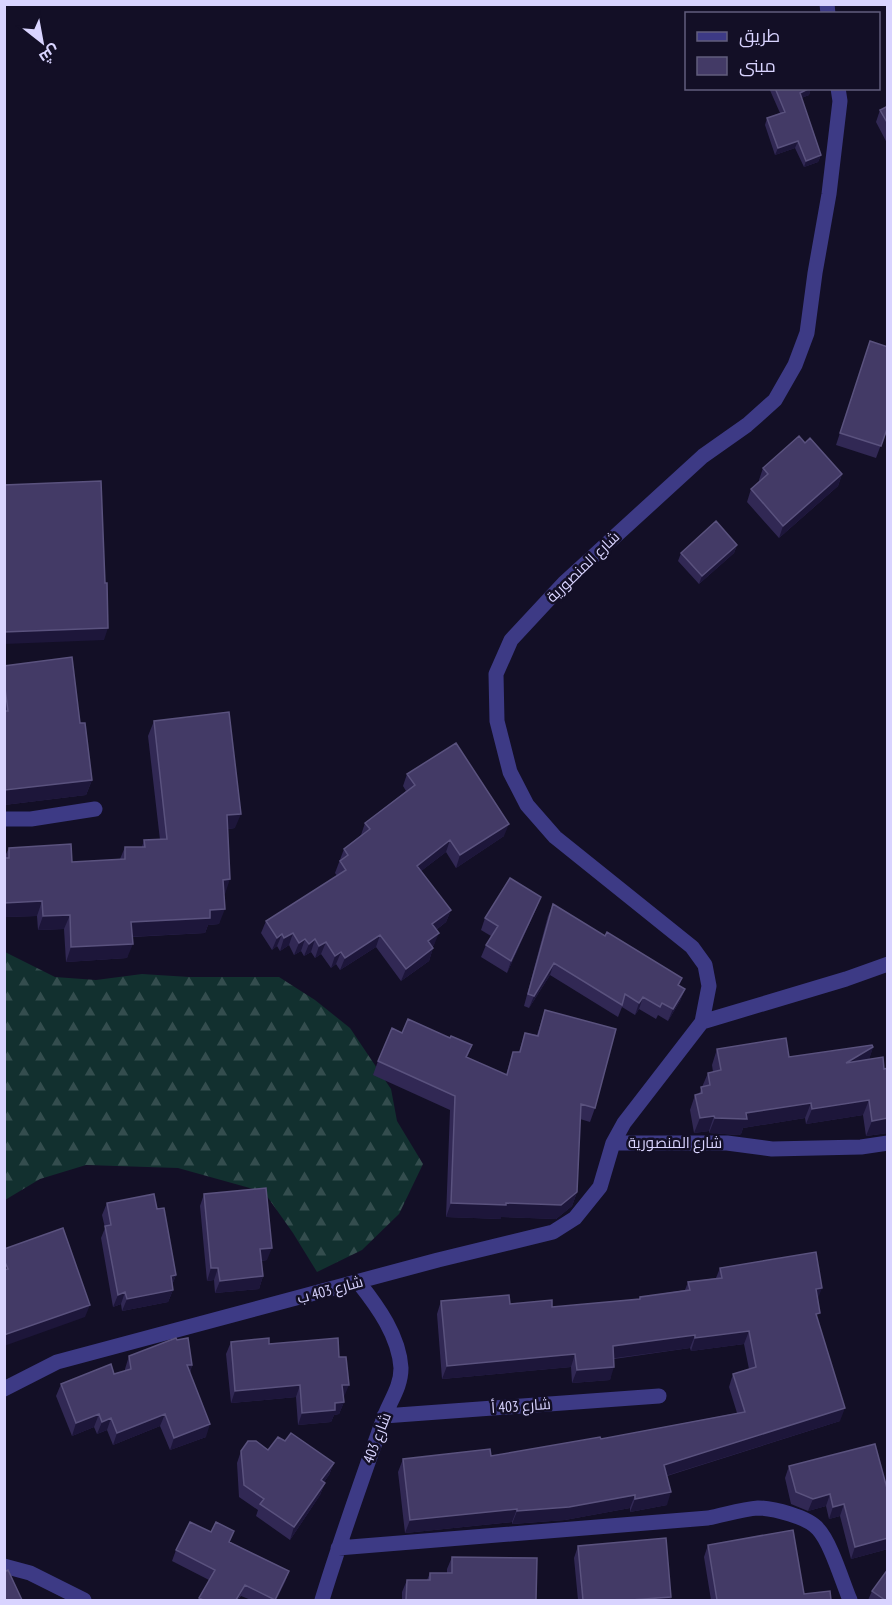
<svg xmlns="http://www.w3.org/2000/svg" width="892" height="1605" viewBox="0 0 892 1605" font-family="'PT Sans Narrow',Cairo,sans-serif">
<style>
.forest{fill:url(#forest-firs)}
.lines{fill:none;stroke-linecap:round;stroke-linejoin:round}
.minor{stroke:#3d3a85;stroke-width:15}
.wall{fill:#312854}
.shaded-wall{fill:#1d163a}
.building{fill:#433a66;stroke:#5a527e;stroke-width:1.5}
.labels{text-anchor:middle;stroke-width:5;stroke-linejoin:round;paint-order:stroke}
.street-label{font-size:15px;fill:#d9d4ff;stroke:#130f26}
</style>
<defs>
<pattern id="forest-firs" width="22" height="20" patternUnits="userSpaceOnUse" patternTransform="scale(1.5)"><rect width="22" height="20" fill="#12302f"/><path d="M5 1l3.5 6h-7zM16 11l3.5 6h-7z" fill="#344d4e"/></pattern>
</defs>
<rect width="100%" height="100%" fill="#130f26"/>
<path class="forest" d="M5,952L55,977L96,980L142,974L189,977H279L315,1000L350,1028L391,1089L397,1121L423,1164L399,1214L362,1250L317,1272L293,1233L264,1192L178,1168L86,1165L40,1179L5,1200Z"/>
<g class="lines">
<path class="minor" d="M827,4L828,14
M4,819H31L95,809
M702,1022L846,979L888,964
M613,1143H727L772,1149L861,1147L888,1143
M4,1389L57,1362L438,1260L553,1232L575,1218L600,1187L613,1143L624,1123L702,1022L709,986L705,965L692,947L555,837L527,805L510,772L497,721L496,674L511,640L564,583L703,456L747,425L775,400L795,365L807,333L815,273L829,194L840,101L838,88
M384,1416L659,1396
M338,1548L708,1518C724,1515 742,1509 758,1508C773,1508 808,1517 818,1529C831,1543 842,1581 850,1600
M4,1566L30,1573L84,1600
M322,1600C340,1541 361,1482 382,1423C388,1403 401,1389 401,1368C399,1336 378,1307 359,1283"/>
</g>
<path class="wall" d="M769,88H811L809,95L801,98L821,155L818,162L804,167L795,148L775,155L765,125L767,118L780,113Z
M888,106V145L876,122L880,110Z
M866,354L888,426L876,458L836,445Z
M805,443L842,474L838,486L779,538L747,502L751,489L760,482L759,480L763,468Z
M737,545L734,553L699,584L678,561L681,553Z
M4,666L80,723L92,780L86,795L4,805Z
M154,721L235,828L228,829L225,894H224L219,924L208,925L205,933L132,937L127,958L66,962L64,929L38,930L37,916L4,917V858L9,848L72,862L120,859L125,847H142L144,840H160L148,736Z
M407,774L504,836L456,868L446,852L421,871L451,910L446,922L436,930L434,945L432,947L433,948L429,961L401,981L376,947L340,970L336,964L331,968L321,954L315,958L311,952L304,956L301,951L294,955L289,945L280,951L277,946L272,950L261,933L266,921L337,876L335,873L344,849L361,835L365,823L406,791L403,786Z
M541,897L536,909L507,973L481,957L486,945L491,936L481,930L485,918Z
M553,904L605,936L682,978L679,986L685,989L680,1001L668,1021L658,1015L656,1019L639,1009L635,1015L622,1007L618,1017L550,975L529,1008L524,1006L548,916Z
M545,1010L595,1108L590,1122L580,1119L577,1192L572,1206L556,1219L501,1217V1219L446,1217L450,1110L373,1075L378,1061L402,1033L450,1038L472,1045L467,1058L506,1075L513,1052H519L525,1033L537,1035Z
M873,1047L869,1059L888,1133L866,1136L863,1115L806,1124L805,1118L743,1128L741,1134L739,1135L709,1133V1131L694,1133L690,1110L695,1095L699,1094L708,1073L713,1072L712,1065L717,1049L789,1057Z
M204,1194L267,1260L261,1261L263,1276L259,1289L215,1293L214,1280L207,1281L200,1206Z
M107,1203L157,1209L176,1275L172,1285L173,1290L168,1302L122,1311L121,1304L113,1307L101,1238L105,1228L102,1215Z
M720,1268L817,1300V1320L840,1421L667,1476V1505L630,1512V1508L565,1520L512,1524V1522L405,1533L398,1472L403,1459L491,1456L601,1439L737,1413L729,1387L733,1374L749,1369L744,1344L691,1351L690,1348L614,1359L610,1380L572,1383L571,1367L442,1379L437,1314L441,1301L552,1307L639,1299L640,1297L685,1290L688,1282L716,1278Z
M231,1342L269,1344L344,1397H343L344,1402L339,1414L334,1415L331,1422L298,1425L296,1397L231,1403L226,1354Z
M129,1356L192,1365L190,1373L206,1437L170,1450L160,1426L113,1445L107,1430L97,1434L94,1427L72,1436L56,1396L61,1384L114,1374L125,1371V1369Z
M285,1441L334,1463L329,1475L324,1482L325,1483L320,1495L290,1540L256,1516L258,1510L239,1497L237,1463L241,1451L268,1450Z
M789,1466L888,1492V1549L851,1559L840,1516L829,1519L826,1506L808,1511L791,1504L785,1478Z
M230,1542L289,1571L285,1582L276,1600H251L241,1596L238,1600H198L209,1580L172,1561L176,1550Z
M708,1545L804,1594L831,1600H711L704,1557Z
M578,1546L671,1597L670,1600H578L574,1558Z
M452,1557L536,1600H402V1592L407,1580H427L430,1573H447V1569Z
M872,1591L888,1600H868Z"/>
<path class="shaded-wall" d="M810,88H811L809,95L797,100L800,93Z
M798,141L795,148L775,155L778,148Z
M821,155L818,162L804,167L806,161Z
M842,474L838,486L779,538L783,526Z
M737,545L734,553L699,584L702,576Z
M108,628L104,640L4,644V632Z
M92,780L86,795L4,805L5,790Z
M241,814L235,828L222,830L227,815Z
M509,824L504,836L456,868L460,855Z
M450,840L446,852L412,878L417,866Z
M230,879L225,894H218L223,880Z
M541,897L536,909L507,973L511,961Z
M42,901L37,916L4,917V903Z
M225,909L219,924L208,925L205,933L126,937L131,922L210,910Z
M451,910L446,922L428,936L432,924Z
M70,915L64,929L38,930L43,916Z
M293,933L289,945L280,951L284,938Z
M439,933L434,945L424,954L428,941Z
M282,934L277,946L272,950L277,938Z
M380,935L376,947L340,970L345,958Z
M305,939L301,951L294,955L299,943Z
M315,939L311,952L304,956L309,944Z
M326,942L321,954L315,958L319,946Z
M133,944L127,958L66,962L71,947Z
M433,948L429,961L401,981L406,969Z
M341,952L336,964L331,968L335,956Z
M554,963L550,975L529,1008L534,996Z
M685,989L680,1001L668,1021L673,1009Z
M643,997L639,1009L635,1015L639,1003Z
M873,1047L868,1063H846Z
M869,1100L863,1115L806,1124L812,1109Z
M811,1103L805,1118L743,1128L741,1134L739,1135L709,1133L715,1118Z
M714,1116L709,1131L694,1133L700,1118Z
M888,1118V1133L866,1136L872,1121Z
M577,1192L572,1206L556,1219L501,1217V1219L446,1217L451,1203H506Z
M272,1248L267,1260L256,1261L260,1249Z
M211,1268H218L214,1280L207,1281Z
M176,1275L171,1287V1276Z
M263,1276L259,1289L215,1293L220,1281Z
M822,1288L817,1301L816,1289Z
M173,1290L168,1302L122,1311L127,1299Z
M125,1292L121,1304L113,1307L118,1295Z
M90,1305L85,1317L4,1346V1335Z
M749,1331L744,1344L691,1351L695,1338Z
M695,1335L690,1348L608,1359L613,1346Z
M575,1354L571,1367L442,1379L447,1366Z
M187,1365H192L188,1377Z
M614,1367L610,1380L572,1383L577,1370Z
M300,1385L296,1397L231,1403L235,1391Z
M342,1385H349L344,1397L338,1398Z
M344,1402L339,1414L334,1415L331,1422L298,1425L302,1413L335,1403Z
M845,1408L840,1421L659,1478L664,1465Z
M99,1414L94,1427L72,1436L76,1423Z
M165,1414L160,1426L113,1445L117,1433Z
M111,1418L107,1430L97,1434L102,1422Z
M210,1424L206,1437L170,1450L174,1438Z
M334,1463L329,1475L317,1492L321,1480Z
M325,1483L320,1495L290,1540L294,1527Z
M671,1492L667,1505L630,1512L635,1499Z
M830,1494L826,1506L808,1511L813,1499Z
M635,1495L630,1508L565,1520L512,1524L517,1511Z
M844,1504L840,1516L829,1519L833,1507Z
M517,1509L512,1522L405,1533L410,1520Z
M888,1538V1549L851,1559L855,1547Z
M289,1571L285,1582L276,1600H275Z
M245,1585L238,1600H236Z
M671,1597L670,1600H631Z"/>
<path class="building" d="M775,88H810L800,93L821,155L806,161L798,141L778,148L767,118L785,112Z
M888,106V124L880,110Z
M870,341L888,347V426L881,446L840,433Z
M799,436L805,443L810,438L842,474L783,526L751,489L768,474L763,468Z
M101,481L105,583H107L108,628L4,632V485Z
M716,521L737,545L702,576L681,553Z
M72,657L80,723H85L92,780L5,790L4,711H8L4,681V666Z
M229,712L241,814L227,815L230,879L223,880L225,909L210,910V918L131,922L133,944L71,947L70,915L43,916L42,901L4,903V858H9V848L71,844L72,862L125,859V847H145L144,840L167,839L154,721Z
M456,743L509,824L460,855L450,840L417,866L451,910L432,924L439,933L428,941L433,948L406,969L380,935L345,958L341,952L335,956L326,942L319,946L315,939L309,944L305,939L299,943L293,933L284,938L282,934L277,938L266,921L346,870L340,861L348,855L344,849L370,829L365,823L415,785L407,774Z
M510,878L541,897L511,961L486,945L498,926L485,918Z
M553,904L605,936L607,932L682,978L678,985L685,989L673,1009L662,1003L660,1007L643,997L639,1003L625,994L622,1005L554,963L534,996L528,994Z
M545,1010L616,1029L595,1108L581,1104L577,1192L561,1205L506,1203V1205L451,1203L455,1096L378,1061L392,1028L402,1033L408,1019L450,1038L451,1036L472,1045L466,1057L507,1075L513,1052H520L525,1033L538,1036Z
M786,1038L789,1057L872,1045L873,1047L846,1063L883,1057L884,1069L888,1068V1118L872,1121L869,1100L812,1109L811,1103L746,1113L747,1119H745L715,1118L714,1116L700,1118L695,1095L702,1093L701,1087L710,1085L708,1073L721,1070L717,1049Z
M266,1188L272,1248L260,1249L263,1276L220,1281L218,1268H211L204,1194Z
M154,1194L157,1209L164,1208L176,1275L171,1276L173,1290L127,1299L125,1292L118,1295L105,1226L111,1225L107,1203Z
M63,1228L90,1305L4,1335V1270L8,1269L4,1260V1249Z
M816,1252L822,1288L816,1289L820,1313L816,1314L845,1408L664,1465L671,1492L635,1499V1495L569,1507L517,1511V1509L410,1520L403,1459L490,1449L491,1456L600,1437L601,1439L745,1412L733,1374L756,1367L749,1331L695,1338V1335L613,1346L614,1367L577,1370L575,1354L447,1366L441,1301L509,1295L510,1304L552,1300V1307L640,1299V1297L690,1290L688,1282L722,1278L720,1268Z
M176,1338L177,1340L188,1338L192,1365H187L210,1424L174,1438L165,1414L117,1433L111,1418L102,1422L99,1414L76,1423L61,1384L111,1364L114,1374L131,1369L129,1356Z
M269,1338V1344L338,1338L339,1357H346L349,1385H342L344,1402L335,1403V1410L302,1413L300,1385L235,1391L231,1342Z
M291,1433L334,1463L321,1480L325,1483L294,1527L260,1504L264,1499L244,1485L241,1451L248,1441H256L268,1450L278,1437L285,1441Z
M875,1444L888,1492V1538L855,1547L844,1504L833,1507L830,1494L813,1499L796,1492L789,1466Z
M190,1522L211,1532L216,1522L234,1531L229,1542L289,1571L275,1600L245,1585L236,1600H203L199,1598L215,1570L176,1550Z
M793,1530L804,1594L830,1591L831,1600H717L708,1545Z
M666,1538L671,1597L631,1600H583L578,1546Z
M452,1557L537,1558L536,1600H406L407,1580H430V1573H452Z
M888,1569V1600H885L872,1591Z
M8,1570L22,1600H4V1572Z"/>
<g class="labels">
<g class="street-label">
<text transform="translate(583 567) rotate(-44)" y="5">شارع المنصورية</text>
<text x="675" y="1148">شارع المنصورية</text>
<text transform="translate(330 1290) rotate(-15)" y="5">شارع 403 ب</text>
<text transform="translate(521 1406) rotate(-4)" y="5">شارع 403 أ</text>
<text transform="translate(377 1438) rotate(-69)" y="5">شارع 403</text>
</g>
</g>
<rect width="892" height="1605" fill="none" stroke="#d9d4ff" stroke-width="12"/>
<rect x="685" y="12" width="195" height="78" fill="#130f26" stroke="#625e7d" stroke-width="1.5"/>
<rect x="697" y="32" width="30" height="9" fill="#3d3a85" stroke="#625e7d" stroke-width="1.5"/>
<text x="739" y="42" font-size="18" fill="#d9d4ff">طريق</text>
<rect x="697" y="57" width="30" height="18" fill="#433a66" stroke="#625e7d" stroke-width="1.5"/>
<text x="739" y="72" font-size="18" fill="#d9d4ff">مبنى</text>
<g transform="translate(42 42) rotate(149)" stroke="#130f26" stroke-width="4.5" paint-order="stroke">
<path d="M0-4.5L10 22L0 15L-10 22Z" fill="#d9d4ff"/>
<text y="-9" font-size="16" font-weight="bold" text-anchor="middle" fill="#d9d4ff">ش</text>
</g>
</svg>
